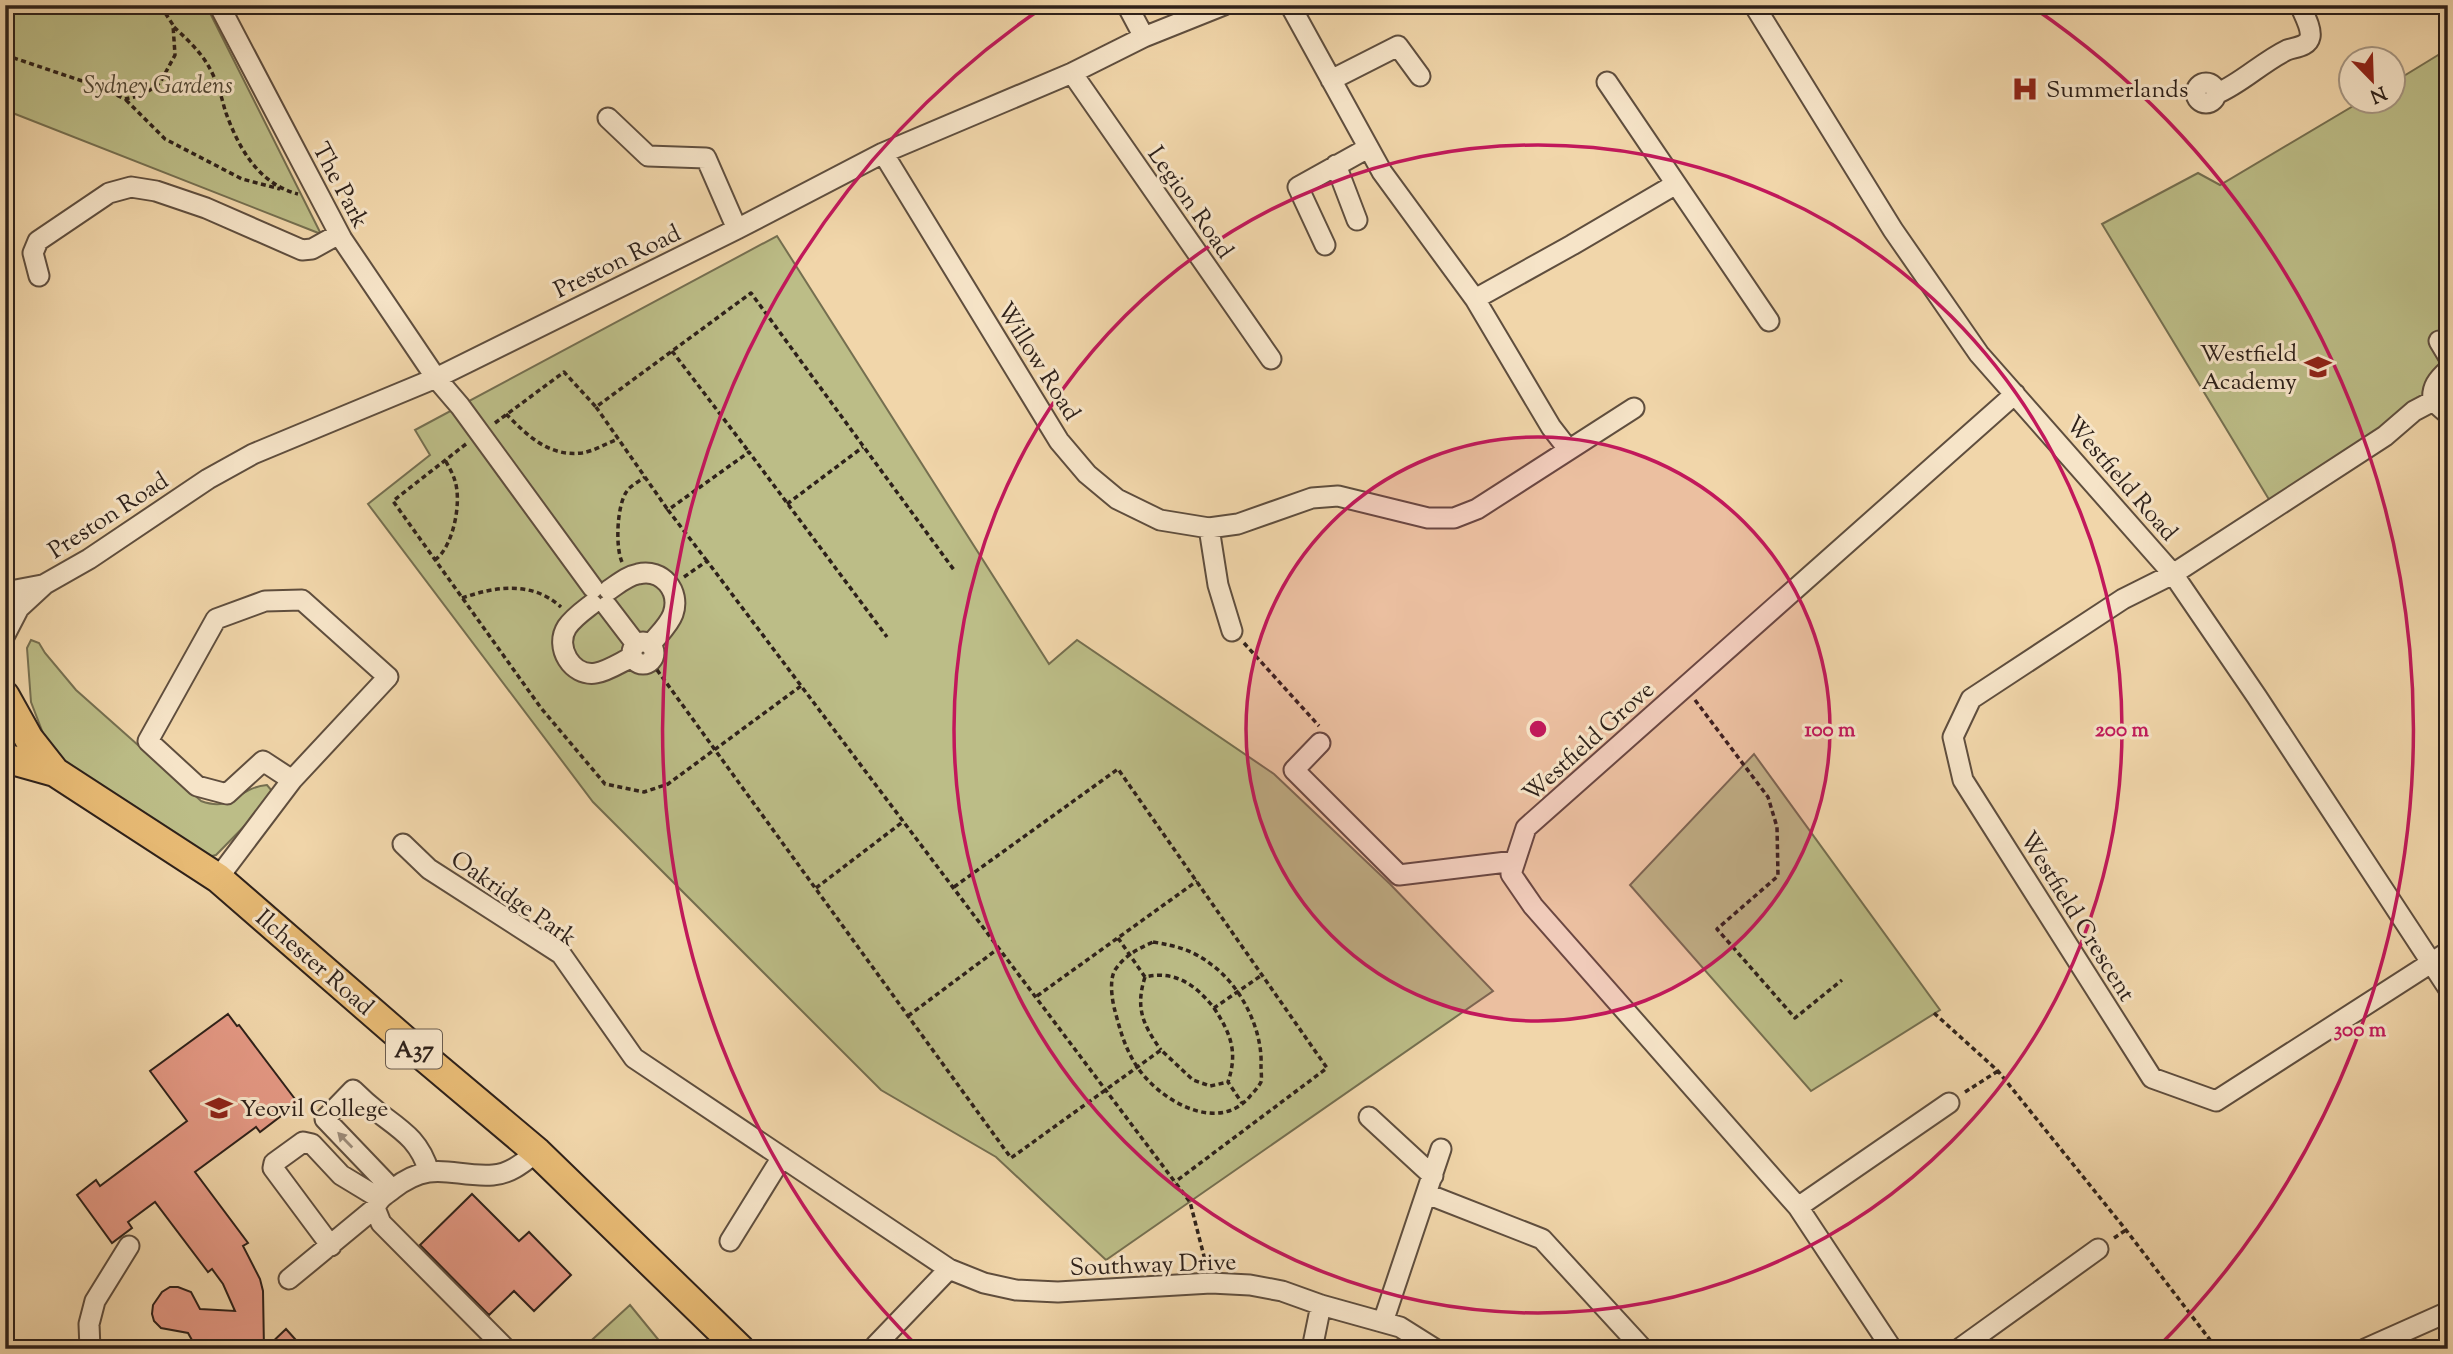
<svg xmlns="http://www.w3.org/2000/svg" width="2453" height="1354" viewBox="0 0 2453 1354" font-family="'Sorts Mill Goudy',serif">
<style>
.green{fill:#bcbd87;stroke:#756f50;stroke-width:2}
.building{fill:#e59985;stroke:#2e211a;stroke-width:2}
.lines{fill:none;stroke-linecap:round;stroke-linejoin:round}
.minor-casing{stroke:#5f4e3e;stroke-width:23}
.highway-casing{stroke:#2e211a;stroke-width:32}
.path{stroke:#2e211a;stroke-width:3.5;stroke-dasharray:5 3.5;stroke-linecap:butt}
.minor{stroke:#f6e4c8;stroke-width:19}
.highway{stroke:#e8bb75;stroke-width:28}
.oneway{fill:#9c8c7a}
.ring{fill:none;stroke:#c2185b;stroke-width:3.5}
.labels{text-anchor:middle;stroke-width:6;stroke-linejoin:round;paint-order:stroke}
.shield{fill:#f6e4c8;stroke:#6a5c4e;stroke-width:2}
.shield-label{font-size:23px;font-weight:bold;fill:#2e211a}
.park-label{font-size:24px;font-style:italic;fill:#524835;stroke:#f6e4c8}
.poi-label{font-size:24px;fill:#2e211a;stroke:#f6e4c8;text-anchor:start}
.street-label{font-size:24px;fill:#2e211a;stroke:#f6e4c8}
.centre{fill:#c2185b;stroke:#f6e4c8;stroke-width:3.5}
.ring-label{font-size:21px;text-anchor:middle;font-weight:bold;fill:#c2185b;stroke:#f6e4c8;stroke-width:6;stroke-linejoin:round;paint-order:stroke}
</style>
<rect width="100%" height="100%" fill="#f1d6aa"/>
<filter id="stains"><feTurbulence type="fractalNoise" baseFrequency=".00286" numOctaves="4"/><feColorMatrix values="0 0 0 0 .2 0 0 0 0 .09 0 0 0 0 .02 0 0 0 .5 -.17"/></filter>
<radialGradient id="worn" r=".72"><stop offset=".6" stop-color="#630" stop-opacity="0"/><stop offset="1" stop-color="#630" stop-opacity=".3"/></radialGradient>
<path class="green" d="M5,5H206L321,234L5,110Z
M2448,49V370L2432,392L2276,511L2102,224L2198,173L2220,185L2360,102H2394V82Z
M777,236L1049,664L1077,640L1274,774L1390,884L1493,991L1106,1260L996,1157L881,1090L593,802L368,504L430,455L415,430Z
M31,640L39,643L45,653L76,690L201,801C234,813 236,788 267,785L272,791L267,803L216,855L208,857L66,763L46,741L31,702L27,648Z
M1754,754L1940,1010L1811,1091L1630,885Z
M630,1305L666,1349H582Z"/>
<path class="building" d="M228,1014L237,1026L239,1025L298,1103L260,1132L256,1127L195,1172L248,1243L243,1246L260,1279L263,1291L264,1349H197L188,1333L161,1328L154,1321L152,1314L153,1305L162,1292L170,1287H178L191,1292L200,1309L235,1311L223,1284L212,1269L208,1272L155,1202L128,1222L132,1228L112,1243L77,1195L96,1180L100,1186L187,1121L150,1071Z
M472,1194L519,1241L529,1232L571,1275L534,1311L514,1291L489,1315L420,1245Z
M286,1329L304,1349H265Z"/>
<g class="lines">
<defs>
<path id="minor" d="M219,5L342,239L436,378L460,406L593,588
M1127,5L1144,37
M1290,5L1382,172L1475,299L1551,427L1568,449
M1754,5L1893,230L1979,354L2173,574L2257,697L2448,988
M1072,73L1271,359
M1331,80L1398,46L1420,76
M1607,82L1769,321
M2196 93a10 10 0 1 1 20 0a10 10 0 1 1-20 0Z
M2216,94C2242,83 2262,62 2287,50C2295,47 2308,47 2310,37C2312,28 2303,13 2300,5
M608,118L648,156L706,158L737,229
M883,153L1059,441L1087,474L1117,499L1160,520L1209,528L1238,524L1312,498L1338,496L1428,518H1454L1477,509L1634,408
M1336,165L1357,220
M1325,245L1298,187L1368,148
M39,276L33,253L38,241L109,193L131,187L156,191L206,208L302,250L312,249L339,234
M1475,299L1572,245L1676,184
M2439,341L2448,356
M2448,370C2438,379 2431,387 2433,401L2448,414
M2433,401L2414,411L2385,436L2173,574L2123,599L1971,699L1953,737L1963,780L2152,1078L2216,1101L2448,952
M1209,528L1218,585L1232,631
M609,590C618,584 627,576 638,574C662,568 681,591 673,614C669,625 658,635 651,644
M5,592L42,585
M592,604C583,611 573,618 567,627C554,647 572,677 596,673C608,671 621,662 632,657
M607,606L636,644
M5,635L19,608L45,584L89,559L208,479L253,454L436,378L737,229L883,153L1072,73L1144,37L1224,5
M632 653a11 11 0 1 1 22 0a11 11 0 1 1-22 0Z
M1320,743L1294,770L1399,875L1515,861
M403,844L429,869L561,954L634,1058L949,1269L984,1283L1016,1290L1058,1292L1211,1283L1250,1285L1282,1291L1321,1305L1400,1327L1435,1349
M218,878L292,780L388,677L302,600L265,601L216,619L148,741L197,786L227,794L263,761L292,780
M1369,1117L1433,1176
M392,1189L325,1119L353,1090C361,1098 370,1106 379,1113C403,1131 420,1141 429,1172
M1427,1194L1542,1239L1642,1348
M1798,1207L1949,1103
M730,1241L782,1157
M331,1246L273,1168L274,1163L303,1142L312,1144L341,1175L379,1198
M289,1279L375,1208
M1383,1322L1441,1149
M876,1345L949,1269
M90,1349L89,1324L95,1301L129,1246
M506,1349L381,1223L375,1208C379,1198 384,1196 393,1189C433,1158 453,1178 493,1175C510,1174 524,1162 537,1152
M1312,1349L1321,1305
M1892,1349L1798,1207L1533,906L1511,874L1526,828L2015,394
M1959,1349L2098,1249
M2365,1349L2448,1312"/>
<path id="highway" d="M5,696L29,739L55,772
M5,758L55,772L218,878L417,1051L537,1152L740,1349"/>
</defs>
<use href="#minor" class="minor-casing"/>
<use href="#highway" class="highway-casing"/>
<path class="path" d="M174,27C191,43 205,56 214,77C220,88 222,101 226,113C239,149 259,184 298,194
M5,55L97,86L125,99L143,95L160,83L175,55L173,25L160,5
M126,100L165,139L242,179L280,189
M672,351L749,452
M596,407L668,510
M506,414C528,436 549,457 582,453C594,451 607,443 618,439
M495,423L564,372L596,407L751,293L954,570
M466,444L393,501L541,708L605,784L644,792L668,784L801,686
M787,504L863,447
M435,560C453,547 462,503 455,481C453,474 449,467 445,460
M707,561L668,510L749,452L887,637
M622,562C615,547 617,504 627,491C631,485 640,481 645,477
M684,577L707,561L1190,1202L1206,1264
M462,598C497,586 532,581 561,607
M1244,643L1319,726
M652,663L1011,1158L1161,1050L1193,1080L1210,1086L1228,1082
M1695,700L1768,797L1777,827L1778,876L1717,929L1795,1018L1842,980
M954,887L1118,769L1327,1068L1175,1182
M816,888L904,821
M1118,938L1145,977C1175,970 1196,985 1214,1008L1262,975
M1153,942C1177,946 1193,950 1212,965C1241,986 1263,1030 1261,1066C1261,1071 1262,1078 1261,1082C1259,1086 1254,1092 1251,1095C1219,1136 1158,1100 1136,1065C1125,1048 1120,1030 1115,1011C1112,1000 1109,980 1115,970C1125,955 1138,949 1153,942Z
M1145,977C1135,1008 1143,1025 1161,1050
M1037,996L1197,881
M1214,1008C1231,1034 1238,1052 1228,1082L1242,1103
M1934,1013L1998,1071L2126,1230L2217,1349
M908,1016L999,948
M1965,1092L1998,1071
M2114,1238L2126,1230"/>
<use href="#minor" class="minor"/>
<use href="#highway" class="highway"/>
</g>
<defs><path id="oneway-solid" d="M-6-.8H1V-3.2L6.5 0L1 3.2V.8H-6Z" transform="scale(1.75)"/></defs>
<use class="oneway" href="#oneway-solid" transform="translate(345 1140) rotate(-134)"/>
<circle cx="1538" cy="729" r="292" fill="#c2185b" fill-opacity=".12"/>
<g class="ring">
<circle cx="1538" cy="729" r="292"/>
<circle cx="1538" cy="729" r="584"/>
<path d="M919 1348A875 875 0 0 1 1042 8M2034 8A875 875 0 0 1 2157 1348"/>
</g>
<defs>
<symbol id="hospital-bare" viewBox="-9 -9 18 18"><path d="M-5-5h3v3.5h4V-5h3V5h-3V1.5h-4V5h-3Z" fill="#8f2418" stroke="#f6e4c8" stroke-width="2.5" paint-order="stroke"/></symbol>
<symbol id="school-bare" viewBox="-9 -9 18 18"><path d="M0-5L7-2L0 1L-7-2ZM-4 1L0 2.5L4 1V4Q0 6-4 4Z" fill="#8f2418" stroke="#f6e4c8" stroke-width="2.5" paint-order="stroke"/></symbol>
<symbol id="university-bare" viewBox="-9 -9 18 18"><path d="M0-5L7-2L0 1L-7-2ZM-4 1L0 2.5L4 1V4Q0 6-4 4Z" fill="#8f2418" stroke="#f6e4c8" stroke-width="2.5" paint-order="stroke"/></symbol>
</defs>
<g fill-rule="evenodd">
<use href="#hospital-bare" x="2006" y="70" width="38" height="38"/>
<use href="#school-bare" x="2299" y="348" width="38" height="38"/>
<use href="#university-bare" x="200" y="1089" width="38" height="38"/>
</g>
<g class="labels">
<rect class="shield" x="386" y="1029.5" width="56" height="39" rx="5"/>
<g class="shield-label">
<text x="414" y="1057">A37</text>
</g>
<g class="park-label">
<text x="158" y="93">Sydney Gardens</text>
</g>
<g class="poi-label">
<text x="2046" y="97">Summerlands</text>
<text x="2297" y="361" text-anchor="end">Westfield<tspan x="2297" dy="28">Academy</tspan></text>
<text x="240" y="1116">Yeovil College</text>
</g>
<g class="street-label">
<text transform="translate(341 185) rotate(62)" y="8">The Park</text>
<text transform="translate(1191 202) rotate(55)" y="8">Legion Road</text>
<text transform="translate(617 261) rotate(-26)" y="8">Preston Road</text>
<text transform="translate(1039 361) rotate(58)" y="8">Willow Road</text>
<text transform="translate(2122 478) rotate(49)" y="8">Westfield Road</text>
<text transform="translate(108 515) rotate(-33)" y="8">Preston Road</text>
<text transform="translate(1588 741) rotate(-42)" y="8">Westfield Grove</text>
<text transform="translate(514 898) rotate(35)" y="8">Oakridge Park</text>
<text transform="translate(2078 916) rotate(58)" y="8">Westfield Crescent</text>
<text transform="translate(315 962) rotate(41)" y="8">Ilchester Road</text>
<text transform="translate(1153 1264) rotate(-2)" y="8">Southway Drive</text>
</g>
</g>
<circle cx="1538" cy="729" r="10" class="centre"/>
<g class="ring-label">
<text x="1830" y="736">100 m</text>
<text x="2122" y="736">200 m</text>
<text x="2360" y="1036">300 m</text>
</g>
<rect width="2453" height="1354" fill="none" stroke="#f1d6aa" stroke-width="28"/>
<rect x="7" y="7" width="2439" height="1340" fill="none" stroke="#2e211a" stroke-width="3.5"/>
<rect x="14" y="14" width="2425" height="1326" fill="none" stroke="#2e211a" stroke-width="2"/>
<g transform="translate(2372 80) rotate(157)"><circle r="33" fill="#f6e4c8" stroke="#a69682" stroke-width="2"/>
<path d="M0-5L12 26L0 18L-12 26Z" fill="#8f2418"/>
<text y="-10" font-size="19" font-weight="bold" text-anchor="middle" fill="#2e211a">N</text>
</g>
<rect width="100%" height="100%" filter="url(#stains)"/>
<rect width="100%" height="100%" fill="url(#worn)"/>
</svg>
